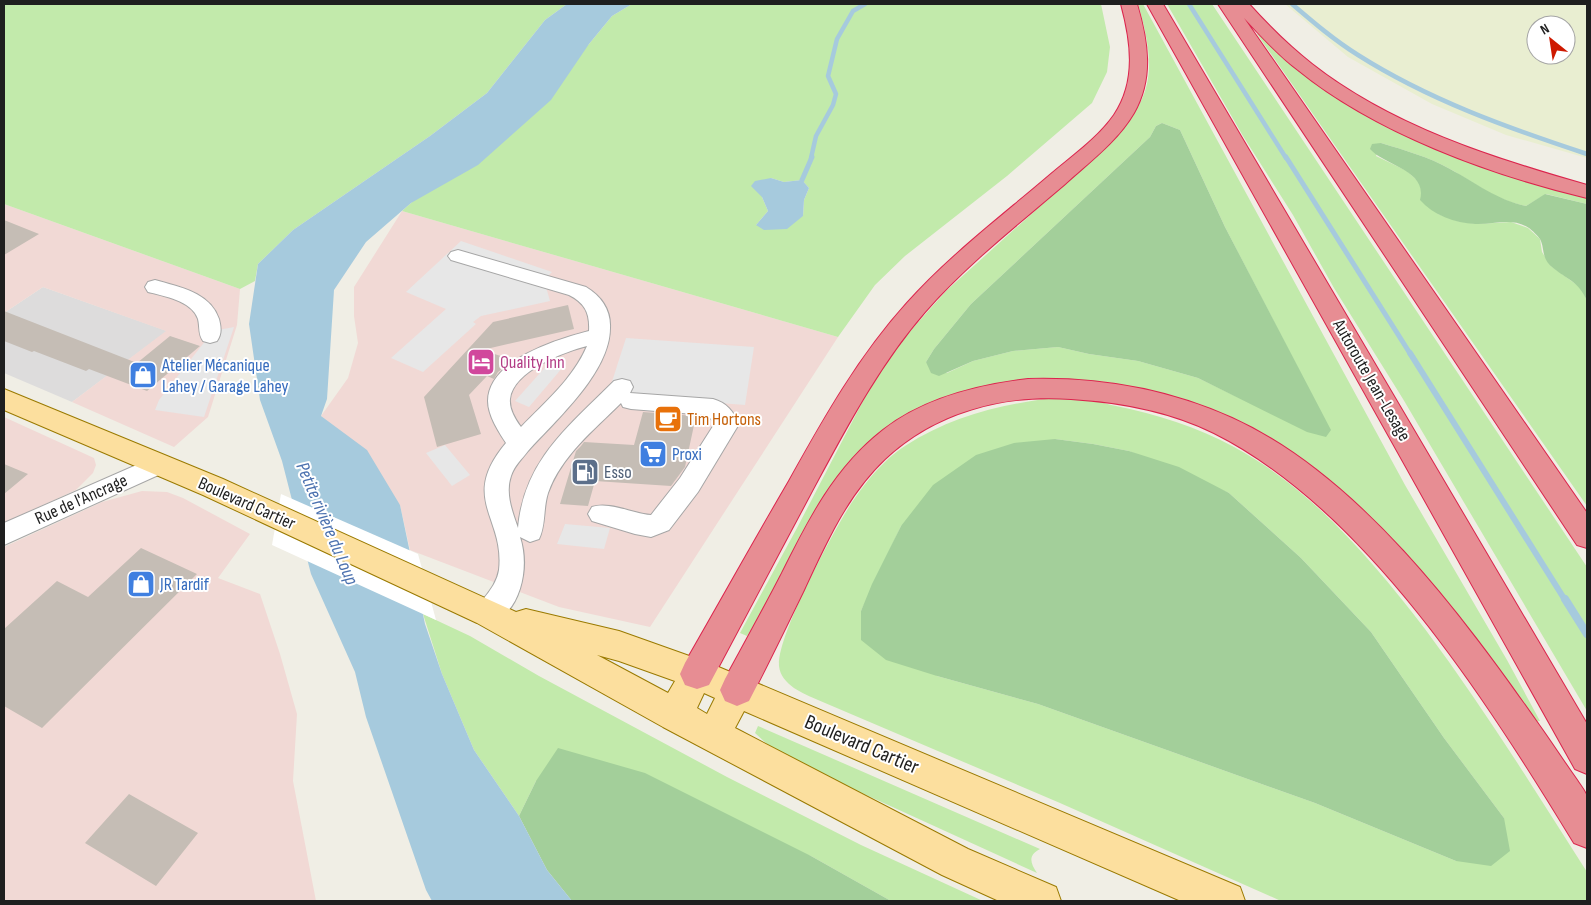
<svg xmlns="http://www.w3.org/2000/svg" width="1591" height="905" viewBox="0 0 1591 905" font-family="'Sofia Sans Condensed',sans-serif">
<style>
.residential{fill:#dddcdc}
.commercial{fill:#f1d9d5}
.farmland{fill:#e9eed1;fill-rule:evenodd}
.grass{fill:#c2eaab;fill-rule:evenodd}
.forest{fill:#a3cf9a}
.parking{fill:#e7e7e7}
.water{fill:#a6cadd}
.pier{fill:#fff}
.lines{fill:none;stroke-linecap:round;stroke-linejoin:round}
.stream-far3{stroke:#a6cadd;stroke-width:4.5}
.stream-far2{stroke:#a6cadd;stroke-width:5}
.stream-far1{stroke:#a6cadd;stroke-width:6}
.stream{stroke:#a6cadd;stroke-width:8}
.building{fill:#c5bdb5}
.minor-casing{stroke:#a6a6a6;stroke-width:2}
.major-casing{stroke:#9a7a00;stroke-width:2}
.highway-casing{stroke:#db254d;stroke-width:2}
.minor{fill:#fff;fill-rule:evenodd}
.major{fill:#fcdf9e;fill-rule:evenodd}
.highway{fill:#e78d93;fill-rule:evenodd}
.labels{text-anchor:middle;stroke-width:4;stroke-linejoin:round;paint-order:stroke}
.hotel-label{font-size:18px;fill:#b23c85;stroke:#fff;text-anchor:start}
.shop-label{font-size:18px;fill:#366cbe;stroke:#fff;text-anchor:start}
.street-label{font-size:18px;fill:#1f1f1f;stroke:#fff}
.food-label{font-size:18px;fill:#c56008;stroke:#fff;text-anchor:start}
.service-label{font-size:18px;fill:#4e5e75;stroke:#fff;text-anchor:start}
.water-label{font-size:19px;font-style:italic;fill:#4b71af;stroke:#fff}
.near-street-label{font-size:21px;fill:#1f1f1f;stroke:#fff}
</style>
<rect width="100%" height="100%" fill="#f0eee5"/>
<path class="residential" d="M43,287L167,331L72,402L4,373V313Z"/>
<path class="commercial" d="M4,204L240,289L237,325L208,417L174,447L72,402L166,331L43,287L4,313Z
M402,211L838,337L650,627L559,607L410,550L400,505L340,432L321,416L348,378L358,343L354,316V287Z
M4,417L94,458L96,465L93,473L76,490L4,523Z
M142,491L167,492L183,498L250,534L218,578L260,594L280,654L297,714L293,781L316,901H4V547L102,502Z"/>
<path class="farmland" d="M1285,4H1587V158L1506,135L1432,104L1348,57ZM1536,25H1566V55H1536Z"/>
<path class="grass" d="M4,4H567L545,20L487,93L430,136L293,230L258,264L255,281L240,289L4,204Z
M632,4H1101L1110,47L1107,72L1092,103L1007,176L905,256L875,285L838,337L402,211L589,44L612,16ZM771,178L784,182L802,180L809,188L804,200L803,216L756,225L768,211L762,197Z
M1138,4H1143L1405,485L1507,660L1540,721L1532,722L1424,575L1179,399L1143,389L1107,382L1049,378L1016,381L859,452C809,504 787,576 747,636L740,633L797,528L878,372L904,338L946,291L1108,145C1156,97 1156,67 1138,4ZM1162,123L1180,130L1225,227L1330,430L1258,407L1198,378L1138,361L1089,354L1058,347L1013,351L973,361L947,373L926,362L934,349L971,304L1150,137L1156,126Z
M1167,4H1212L1587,567V711L1403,399L1334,288L1293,215L1243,136Z
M1257,34H1263L1335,95L1559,189L1587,197V204L1546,194L1526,206C1495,200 1477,184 1450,169C1429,157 1404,150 1381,143L1376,156L1407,171L1419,182L1422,192L1438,214L1457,221L1477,224L1511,222L1528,228L1540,239L1542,252L1551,266L1581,288L1587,301V506Z
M1044,399C1058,399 1072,399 1086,400C1096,400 1106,404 1116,406C1156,414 1197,427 1234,447C1312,489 1371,559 1425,629C1483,707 1535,790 1587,872V901H1281L1060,803L818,700C804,694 781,685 779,666C777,636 831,536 849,507C863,485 883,460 905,446C948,418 995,406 1044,399ZM1055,439L1093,444L1129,451L1229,493L1301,558L1371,632L1444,738L1504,818L1456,861L1315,803L1038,704L937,676L861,611L901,526Z
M423,614L470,636L539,676L727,777L861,845L983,901H891L811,856L536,781L519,816L474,750L442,674Z
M758,726L1040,849C1028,855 1030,863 1037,873L818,773L767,744L755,733Z"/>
<path class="forest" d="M1162,123L1180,130L1225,227L1331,430L1326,437L1307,432L1198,378L1138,361L1089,354L1058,347L1013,351L973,361L939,376L931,373L926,362L934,349L971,304L1150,137L1156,126Z
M1381,143C1404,150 1429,157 1450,169C1476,183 1497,200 1526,206L1545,194L1587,204V301C1578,280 1567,280 1552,267C1541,258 1545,248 1540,239C1538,236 1532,230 1529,228C1512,217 1493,225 1475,224C1455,223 1433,215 1420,200C1428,170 1385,166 1370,149L1372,144Z
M1055,439L1093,444L1129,451L1179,467L1229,493L1301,558L1371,632L1444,738L1504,818L1510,851L1491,866L1456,861L1315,803L1038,704L937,676L886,660L861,640V611L872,584L901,526L933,485L976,455L1014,443Z
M558,748L645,773L811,856L891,901H572L547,870L519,816L536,781Z"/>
<path class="parking" d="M461,241L552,272L544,280L550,301L481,316L473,322L476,324L423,372L391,358L446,309L406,292Z
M234,327L204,417L155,410L159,400L213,331Z
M626,338L754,347L745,405L608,394Z
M549,363L563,367L529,407L515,401Z
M445,445L470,475L452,486L426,453Z
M565,524L610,528L604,549L557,544Z"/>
<path class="water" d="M567,4H632L612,16L589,44L551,100L478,165L411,203L366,242L334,290L327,399L321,416L367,450L400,505L425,624L442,674L474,750L519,816L547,870L572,901H432L426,890L366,717L355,672L311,574L282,461L260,400L249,324L258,264L293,230L430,136L487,93L545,20Z
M771,178L784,182L802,180L809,188L804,200L803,216L787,229L764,230L756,225L768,211L762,197L751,186L755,181Z"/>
<path class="pier" d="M281,494L418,554L436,620L272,545Z"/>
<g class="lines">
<path class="stream-far3" d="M1189,4L1286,158
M1292,4C1313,22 1334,40 1358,55C1429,100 1508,128 1587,154
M811,158L816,136L833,105L836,94L828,76L837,39L853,11L865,4"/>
<path class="stream-far2" d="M1286,157L1411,355
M802,180L812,157"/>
<path class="stream-far1" d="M1410,353L1565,600"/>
<path class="stream" d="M1565,599L1587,634"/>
</g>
<path class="building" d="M4,220L39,234L4,255Z
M568,305L574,329L482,350L513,360L498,372L494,379L487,376L469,395L481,434L437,447L424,397L493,322Z
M4,311L137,363L170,336L200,346L147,391L89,369L86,371L34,351L32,352L4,341Z
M643,412L696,416L685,467L671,486L595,481L588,506L560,504L576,451L581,446L584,442L634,445Z
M4,464L28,474L4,494Z
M141,548L197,574L42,728L4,706V629L57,581L88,597Z
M129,794L198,833L156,886L85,843Z"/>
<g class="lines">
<defs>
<path id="minor" d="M458,250L586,287C601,296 611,310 610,328C610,372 557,419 528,451C522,459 514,466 511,476C505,493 512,511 518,528C524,460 569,426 614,381L622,379L630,381L633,387L630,393L713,399C727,403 733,411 739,424L698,492L669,530L651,537L635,534L592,521L588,514L592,507C610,501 633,514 651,515L680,478L715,423L707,415L631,409L623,407L621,403C594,430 561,456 548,493C543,508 546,525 539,539L530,542L520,537C530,568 521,613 488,625L478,622L474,613C482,598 496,588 499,570C505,517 459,499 506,443C499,432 488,416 488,401C488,360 558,339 589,331C590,313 585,303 569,295L451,260L448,256L451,252ZM587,346C573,379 545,402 521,427C515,419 509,409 510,399C513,371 564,352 587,346Z
M155,280C179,287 210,292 219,319C221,327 222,334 217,341L210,343L203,341C198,334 200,327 198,319C192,301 164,296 148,292L145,287L148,282Z
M157,456L165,458L169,465L165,472L4,545V523Z"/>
<path id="major" d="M4,389L223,479L516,612L526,609L619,631L709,663L1240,887L1245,901H1181L744,711L735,728L968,849L1056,887L1061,901H999L942,875L663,727L477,623L203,495L4,410ZM597,655L619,661L675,681L668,693ZM704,693L715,698L707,714L697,708Z"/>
<path id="highway" d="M1121,4H1137C1148,41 1154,78 1134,113C1117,142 1088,163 1064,185C1016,226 966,265 925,312C878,366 845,430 811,493C777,557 743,621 709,685L697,689L685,685L680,674L685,663C720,602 754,541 789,481C824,418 859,356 907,303C950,255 1002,216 1051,174C1072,156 1098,138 1114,115C1137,81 1131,41 1121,4Z
M1147,4H1163L1587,724V774L1575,769Z
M1218,4H1249C1268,25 1289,46 1312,64C1391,126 1492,158 1587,185V198C1491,175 1375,133 1298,70C1278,55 1261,36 1244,18L1587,513V548L1577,545Z
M1028,379C1098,377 1168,389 1232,418C1358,475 1461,614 1539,725C1552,743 1564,762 1577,780C1580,785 1586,792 1587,797C1590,808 1587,836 1587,848L1574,843C1488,702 1366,509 1214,433C1169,411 1121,402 1071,399C1003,394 935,412 885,459C847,495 826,543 804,590C786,627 768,664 749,701L737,706L725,701L720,690L725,679C744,644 763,610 781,575C808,521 834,468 883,430C924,398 977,385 1028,379Z"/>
</defs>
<use href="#minor" class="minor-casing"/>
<use href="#major" class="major-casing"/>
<use href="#highway" class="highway-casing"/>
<use href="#minor" class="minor"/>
<use href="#major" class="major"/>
<use href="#highway" class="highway"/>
</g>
<defs>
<symbol id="hotel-square" viewBox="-11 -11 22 22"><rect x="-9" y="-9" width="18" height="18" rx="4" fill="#d1479c" stroke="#fff"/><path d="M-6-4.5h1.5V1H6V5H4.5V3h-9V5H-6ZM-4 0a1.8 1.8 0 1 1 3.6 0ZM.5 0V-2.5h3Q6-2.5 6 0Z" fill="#fff"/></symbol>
<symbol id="shop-square" viewBox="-11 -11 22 22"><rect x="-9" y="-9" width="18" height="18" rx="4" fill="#3f7fe0" stroke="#fff"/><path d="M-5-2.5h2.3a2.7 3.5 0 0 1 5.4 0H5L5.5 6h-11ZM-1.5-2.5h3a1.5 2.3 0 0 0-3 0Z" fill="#fff"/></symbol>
<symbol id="cafe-square" viewBox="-11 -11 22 22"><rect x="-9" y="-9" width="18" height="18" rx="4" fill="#e8710a" stroke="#fff"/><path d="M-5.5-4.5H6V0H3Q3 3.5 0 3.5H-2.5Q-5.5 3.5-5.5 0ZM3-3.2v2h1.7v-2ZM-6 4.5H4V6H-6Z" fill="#fff"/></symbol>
<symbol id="supermarket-square" viewBox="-11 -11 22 22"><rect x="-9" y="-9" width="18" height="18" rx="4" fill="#3f7fe0" stroke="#fff"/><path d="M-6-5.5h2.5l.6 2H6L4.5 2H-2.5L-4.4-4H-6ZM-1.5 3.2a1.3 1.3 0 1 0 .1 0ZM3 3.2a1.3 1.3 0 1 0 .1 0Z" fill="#fff"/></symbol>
<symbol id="fuel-square" viewBox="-11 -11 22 22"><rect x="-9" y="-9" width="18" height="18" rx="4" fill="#5c6f8a" stroke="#fff"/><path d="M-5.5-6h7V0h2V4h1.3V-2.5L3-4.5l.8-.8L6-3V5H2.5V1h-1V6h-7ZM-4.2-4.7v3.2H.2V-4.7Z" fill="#fff"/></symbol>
</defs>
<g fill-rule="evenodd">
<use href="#hotel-square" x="465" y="346" width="32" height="32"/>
<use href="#shop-square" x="127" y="359" width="32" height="32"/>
<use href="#cafe-square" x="652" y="403" width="32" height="32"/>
<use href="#supermarket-square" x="637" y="438" width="32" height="32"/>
<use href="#fuel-square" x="569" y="456" width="32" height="32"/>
<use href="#shop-square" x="125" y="568" width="32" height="32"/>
</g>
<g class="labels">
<g class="hotel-label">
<text x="500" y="368">Quality Inn</text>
</g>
<g class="shop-label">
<text x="162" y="371">Atelier Mécanique<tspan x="162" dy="21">Lahey / Garage Lahey</tspan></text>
<text x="672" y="460">Proxi</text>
<text x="160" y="590">JR Tardif</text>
</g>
<g class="street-label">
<text transform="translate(1372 380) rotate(60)" y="6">Autoroute Jean-Lesage</text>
<text transform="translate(81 499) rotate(-24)" y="6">Rue de l'Ancrage</text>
<text transform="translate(247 503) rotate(24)" y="6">Boulevard Cartier</text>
</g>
<g class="food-label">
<text x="687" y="425">Tim Hortons</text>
</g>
<g class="service-label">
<text x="604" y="478">Esso</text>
</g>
<g class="water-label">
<text transform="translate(328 523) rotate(67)" y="7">Petite rivière du Loup</text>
</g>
<g class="near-street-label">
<text transform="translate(862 744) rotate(23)" y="7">Boulevard Cartier</text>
</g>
</g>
<rect width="1591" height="905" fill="none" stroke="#1f1f1f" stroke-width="10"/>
<g transform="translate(1551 40) rotate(330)"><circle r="24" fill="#ffffff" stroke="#a5a5a5"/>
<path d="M0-4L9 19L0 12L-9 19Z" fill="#ce1900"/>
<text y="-8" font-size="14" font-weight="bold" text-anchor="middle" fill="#1f1f1f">N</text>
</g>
</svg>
